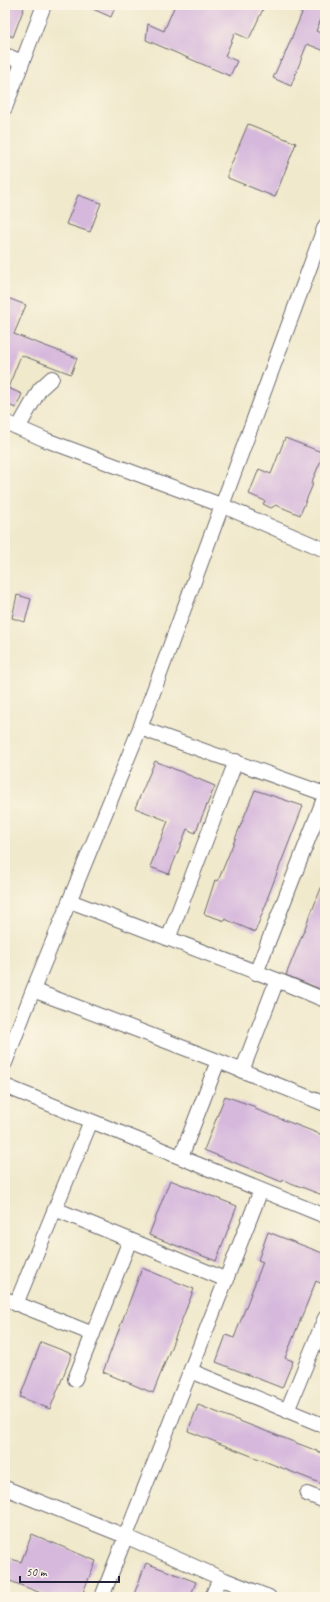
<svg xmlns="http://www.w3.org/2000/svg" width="330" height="1602" viewBox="0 0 330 1602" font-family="Caveat,sans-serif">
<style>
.building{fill:#d6b8dd}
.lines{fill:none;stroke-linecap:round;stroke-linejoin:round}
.minor-casing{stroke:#6a686e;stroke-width:16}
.minor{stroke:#fff;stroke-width:14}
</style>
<rect width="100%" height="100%" fill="#fcf5e5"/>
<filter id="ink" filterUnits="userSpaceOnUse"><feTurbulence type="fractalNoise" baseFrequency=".025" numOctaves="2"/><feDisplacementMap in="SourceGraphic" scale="8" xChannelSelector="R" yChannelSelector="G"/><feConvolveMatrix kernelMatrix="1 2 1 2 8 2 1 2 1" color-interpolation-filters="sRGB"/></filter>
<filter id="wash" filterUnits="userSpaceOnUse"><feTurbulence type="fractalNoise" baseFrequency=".012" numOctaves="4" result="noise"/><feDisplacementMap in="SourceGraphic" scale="16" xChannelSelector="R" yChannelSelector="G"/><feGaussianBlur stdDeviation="0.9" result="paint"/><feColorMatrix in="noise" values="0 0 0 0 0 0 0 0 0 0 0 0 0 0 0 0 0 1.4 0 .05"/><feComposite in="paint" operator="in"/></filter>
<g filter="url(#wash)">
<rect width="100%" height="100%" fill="#f0e9cc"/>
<g id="blocks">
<path class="building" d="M5,5H25L13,37L5,33Z
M84,5H116L111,17Z
M175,5H265L249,39L235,33L225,56L237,61L230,76L146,40L148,24L164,31Z
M282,5H325V10L316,31L325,35V51L307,44L291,86L273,78L281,60L282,61L302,13Z
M248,124L296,143L275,197L228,178V172Z
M78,195L101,203L90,232L66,224Z
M5,297L26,305L14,334L77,358L71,374L21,355L8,388L22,394L16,408L5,404Z
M285,438L324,453L311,484H313L300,515L276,505L271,508L263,504L265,501L249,494L259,469L271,474Z
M17,595L31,599L25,622L12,618Z
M155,761L215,786L195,833L187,829L169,874L150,867L168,821L135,808Z
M255,790L303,806L267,899H268L255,932L225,919V921L204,914L215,880L218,881Z
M324,881H325V991L286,975Z
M225,1096L256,1107L255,1109L325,1136V1196L283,1180L282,1182L204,1150Z
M170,1180L237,1206L216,1261L149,1235Z
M268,1232L325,1254V1276L322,1284L316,1281L285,1358L293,1361L282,1388L216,1362L226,1335L234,1338L263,1262L258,1260Z
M142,1268L194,1289L153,1393L103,1372Z
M41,1342L72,1354L50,1409L20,1397Z
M198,1405L325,1454V1485L188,1431Z
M32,1534L96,1561L81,1597H51L5,1579V1557L21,1562Z
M146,1563L196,1582L190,1597H133Z"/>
</g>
</g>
<g filter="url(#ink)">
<use href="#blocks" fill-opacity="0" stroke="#6a686e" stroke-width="1"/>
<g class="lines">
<defs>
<path id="minor" d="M5,55L22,62
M5,108L44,5
M5,422L46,440L221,505L325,550
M18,428L40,389L52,378
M140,728L325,794
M70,901L277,980L325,1000
M168,939L236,761
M256,973L325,796
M33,990L218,1061L325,1104
M5,1063L33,990L140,728L325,226
M242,1071L277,980
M5,1086L325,1216
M181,1157L218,1061
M55,1209L227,1280
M5,1299L93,1334
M16,1304L91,1121
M191,1371L325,1426
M75,1379L130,1240
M287,1411L325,1318
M5,1488L125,1536L225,1580L269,1597
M307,1494L325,1501
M102,1597L261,1190
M212,1597L220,1578"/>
</defs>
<use href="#minor" class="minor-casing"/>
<use href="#minor" class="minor"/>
</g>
</g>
<rect width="330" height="1602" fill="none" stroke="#fcf5e5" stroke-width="20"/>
<path d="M20 1576v6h99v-6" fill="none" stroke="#22223b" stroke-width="2"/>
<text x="26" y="1576" font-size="12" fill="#22223b" stroke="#fcf5e5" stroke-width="3" paint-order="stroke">50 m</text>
</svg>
